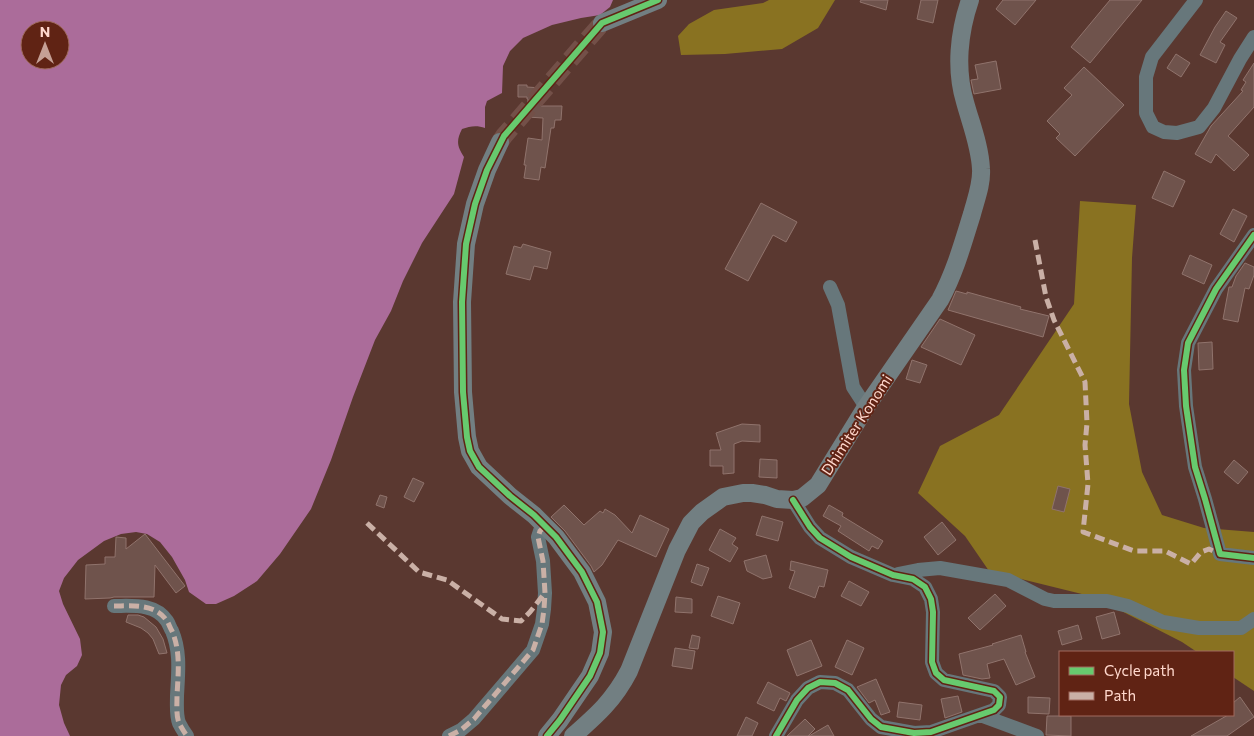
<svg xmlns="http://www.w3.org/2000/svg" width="1254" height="736" viewBox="0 0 1254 736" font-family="Commissioner,sans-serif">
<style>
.forest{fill:#897221}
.water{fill:#ab6c9a;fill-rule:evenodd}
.building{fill:#6f534c;stroke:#90736c}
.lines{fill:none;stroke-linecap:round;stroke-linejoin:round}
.major-tunnel{stroke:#735048;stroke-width:18;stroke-dasharray:18 9;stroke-linecap:butt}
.minor{stroke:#67777b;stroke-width:14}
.major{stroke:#727f82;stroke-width:18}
.quiet{stroke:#cab0a6;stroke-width:5;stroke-dasharray:10 5;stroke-linecap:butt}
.cycleway-casing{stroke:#602314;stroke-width:9}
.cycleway{stroke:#67ca6e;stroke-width:6}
.labels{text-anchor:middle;stroke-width:4;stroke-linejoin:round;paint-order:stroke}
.street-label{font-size:15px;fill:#ffd8cd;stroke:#602314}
</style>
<rect width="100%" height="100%" fill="#5a3830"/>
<path class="forest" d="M769,0H835L818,28L782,49L725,54L681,55L678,36L689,24L714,10L763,3Z
M1080,201L1136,205L1132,258L1129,404L1142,472L1162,515L1204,528L1254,532V691L1233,677V652H1197L1182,642L1094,597L989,571L965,536L918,493L940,446L999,415L1074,304Z"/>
<path class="water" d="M0,0H613L610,7L600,15L581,18L552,25L523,38L510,51L503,66L502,93L487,101L485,107V128C477,125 470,126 462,129C456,141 457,146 464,157L454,194L422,243L403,281L391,311L375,340L353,397L331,460L311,509L280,554L257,581L234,596L216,604H206L189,592L185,580L172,557L160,542L147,534L136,532L121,534L104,541L78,560L64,578L59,591L63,604L80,639L82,655L77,666L66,675L61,685L59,705L64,723L70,736H0ZM30,30H60V60H30Z"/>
<path class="building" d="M861,0H888L886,10L860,2Z
M921,0H938L933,23L917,19Z
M1003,0H1036L1015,25L996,9Z
M1110,0H1142L1090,63L1071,47Z
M1226,11L1237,18L1220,42L1225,45L1216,63L1200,55L1215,27Z
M1176,54L1190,63L1181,77L1167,68Z
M996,61L1001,89L974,94L971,80L978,79L975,65Z
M1254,63V107L1228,136L1249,155L1234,171L1216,154L1211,163L1195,154L1211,126L1243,91L1241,90L1246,82L1243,80Z
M1084,67L1124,105L1075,156L1056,138L1060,134L1047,121L1072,95L1064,88Z
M518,85H527V87L542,88L541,106H562L561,120H555L554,128H551L545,168L541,167L539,180L524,178L526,165H524L528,138L542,140L543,118L527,117L528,99H527V97H518Z
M1164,171L1185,181L1173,207L1152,198Z
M761,203L797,222L786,242L773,235L748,281L725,269Z
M1233,209L1247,216L1234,242L1220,234Z
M523,244L551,252L547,269L534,266L530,280L506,274L514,246L521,248Z
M1190,255L1212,265L1204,284L1182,274Z
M1245,263L1254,267V275L1249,289L1245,288L1238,322L1223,319L1229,287H1232L1236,276Z
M956,291L967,294V292L1021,307L1020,309L1049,316L1043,337L948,310Z
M940,319L975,335L961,365L921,347Z
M1212,342L1213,369L1199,370L1198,343Z
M912,360L927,365L920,383L906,379Z
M742,424L760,425V442L742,441L734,444V473L723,474V466H710V450H721L716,433Z
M760,459L777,460V478L759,477Z
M1234,460L1248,472L1238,484L1224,472Z
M413,478L424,483L414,502L404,497Z
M1058,486L1070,489L1064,512L1052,509Z
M380,495L387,497L384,508L376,505Z
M564,505L584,525L600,511L603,513L605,509L615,515L632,533L640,515L669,529L656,557L618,540L602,565L594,572L591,566L565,531L551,517Z
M829,505L843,513L842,516L883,541L878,549L872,546L869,551L838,531L841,526L823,516Z
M762,516L783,522L778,541L756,535Z
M942,522L956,540L938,555L924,537Z
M720,529L736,538L732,544L738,548L730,562L709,550Z
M145,534L185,586L176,593L155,565L154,597H114L110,598L85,599L86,565L105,564V557H115L116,537L126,538V549Z
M766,555L772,577L763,579L747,571L744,561Z
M791,561L828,570L824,587L819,586L815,598L789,588L795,571L790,570Z
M697,564L709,568L702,586L691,582Z
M849,581L869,592L861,606L841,596Z
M995,594L1006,606L980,630L968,618Z
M718,596L740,603L733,624L711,616Z
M676,597L692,599V613L675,612Z
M1114,612L1120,634L1102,639L1096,617Z
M128,615H138L144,617L156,627L163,639L167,653L159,654L153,639L148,633L141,628L126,622Z
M1078,625L1082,639L1062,645L1058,631Z
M692,635L700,637L698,649L689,648Z
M1021,635L1026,652H1025L1035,677L1016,685L1004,659L987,664L990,678L982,679L963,675L959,654L993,645L992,644Z
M811,640L822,666L797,676L787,650Z
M847,640L864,648L852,675L835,667Z
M675,648L695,651L692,669L672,666Z
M876,679L890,712L881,715L875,700L869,703L857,687Z
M768,682L790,693L786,701L780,698L774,711L757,703Z
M958,696L962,712L945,718L941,699Z
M1028,697L1050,698L1049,714L1028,713Z
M1240,697L1254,717L1227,736H1191L1228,715H1233V703Z
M899,702L922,705L920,720L897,717Z
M1047,716H1071V736L1046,735Z
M746,717L758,723L752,736H737Z
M805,719L815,729L808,736H787Z
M828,725L834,736H809Z"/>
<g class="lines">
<path class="major-tunnel" d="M500,142L504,136L602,23"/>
<path class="minor" d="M1196,0L1152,57L1146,77V113L1153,127L1164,132L1177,133L1199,127L1214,108L1240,59L1254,37
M1254,235L1216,289L1188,343L1184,370L1186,406L1195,467L1205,499L1220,554L1254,558
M830,287L838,305L853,387L866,407
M898,574L918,570L940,568L1008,580L1045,599L1054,601H1107L1128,606L1163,622L1199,628H1241L1254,619
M114,606C132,606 155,603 167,621C169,624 170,628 172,631C181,652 178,674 177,696C177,705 176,715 179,723C181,727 184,732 187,736
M980,715L1037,736
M449,736L461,730L474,719L533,650L542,624L544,609L545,593L543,561L538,537L540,531L545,526
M776,736L797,700L808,688L820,682L835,683L848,690L871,719L881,727L914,733L931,732L994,710L999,705L1000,697L994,691L944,680L936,673L932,662L933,612L931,599L925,587L913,579L893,575L851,557L820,538L810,527L793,500"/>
<path class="major" d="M602,23L658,0
M500,142L487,170L475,204L466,244L462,302L463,392L467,437L470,451L479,467L510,496L534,515L556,537L582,572L597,602L603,632L600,653L590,676L560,720L547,736
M573,736C597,715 614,700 629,671L677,550L691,523L702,512L723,497L743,493H752L765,495L777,499L793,500L802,498L818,485L866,407L940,300C955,272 963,243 972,214C976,199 982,184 981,169C980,146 971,124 965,102C955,69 959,32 970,0"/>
<path class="quiet" d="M1035,240L1046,297L1054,320L1085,382L1087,423L1085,445L1088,484L1083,532L1134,551H1165L1191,564L1201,552L1209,549L1220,554
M367,523L419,572L447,580L502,619L521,621L530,612L544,594
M114,606C132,606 155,603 167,621C169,624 170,628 172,631C181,652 178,674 177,696C177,705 176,715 179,723C181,727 184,732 187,736
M449,736L461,730L474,719L533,650L542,624L544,609L545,593L543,561L538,537L540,531L545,526"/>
<defs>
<path id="cycleway" d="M1254,235L1216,289L1188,343L1184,370L1186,406L1195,467L1205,499L1220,554L1254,558
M547,736L560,720L590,676L600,653L603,632L597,602L582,572L556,537L534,515L510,496L479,467L470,451L467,437L463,392L462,302L466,244L475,204L487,170L504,136L602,23L658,0
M776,736L797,700L808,688L820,682L835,683L848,690L871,719L881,727L914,733L931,732L994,710L999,705L1000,697L994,691L944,680L936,673L932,662L933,612L931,599L925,587L913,579L893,575L851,557L820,538L810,527L793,500"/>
</defs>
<use href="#cycleway" class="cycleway-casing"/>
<use href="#cycleway" class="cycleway"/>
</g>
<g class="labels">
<g class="street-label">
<text transform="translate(857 425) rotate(-57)" y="5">Dhimiter Konomi</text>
</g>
</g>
<rect x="1059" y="651" width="175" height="65" fill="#602314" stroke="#a06b5e"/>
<rect x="1069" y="667" width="25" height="8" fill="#67ca6e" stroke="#a06b5e"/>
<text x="1104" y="676" font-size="15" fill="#ffd8cd">Cycle path</text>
<rect x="1069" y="692" width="25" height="8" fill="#cab0a6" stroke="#a06b5e"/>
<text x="1104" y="701" font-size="15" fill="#ffd8cd">Path</text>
<g transform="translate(45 45)"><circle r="24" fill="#602314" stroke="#a06b5e"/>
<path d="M0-4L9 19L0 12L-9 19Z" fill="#c5a096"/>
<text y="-8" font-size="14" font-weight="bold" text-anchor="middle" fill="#ffd8cd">N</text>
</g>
</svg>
